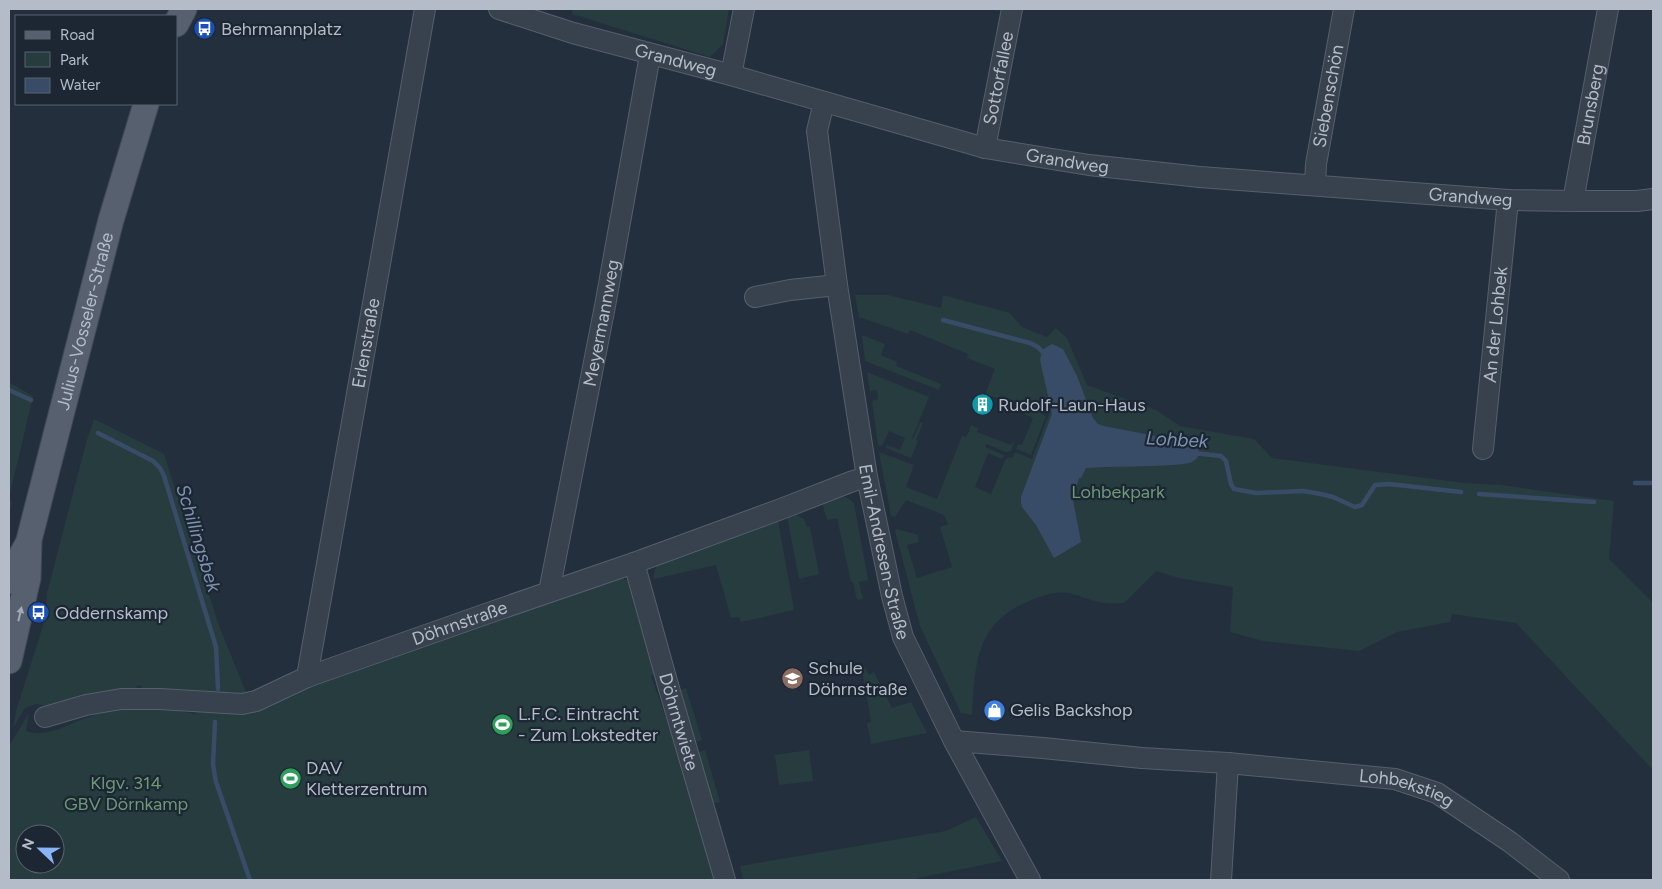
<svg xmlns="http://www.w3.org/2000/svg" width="1662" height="889" viewBox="0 0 1662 889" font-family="Figtree,sans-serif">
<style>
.green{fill:#263c3f;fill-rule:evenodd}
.water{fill:#394c67}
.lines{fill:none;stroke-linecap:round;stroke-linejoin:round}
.stream{stroke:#394c67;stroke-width:4.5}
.minor-casing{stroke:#565f6c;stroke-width:22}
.major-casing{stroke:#414a57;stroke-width:27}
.minor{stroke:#38414e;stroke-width:20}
.major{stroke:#56606e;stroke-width:25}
.oneway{fill:#a1aab7}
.labels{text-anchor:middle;stroke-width:4.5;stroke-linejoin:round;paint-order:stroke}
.poi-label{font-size:18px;fill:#b4bcc9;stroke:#1d2633;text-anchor:start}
.street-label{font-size:18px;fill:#b4bcc9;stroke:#1d2633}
.park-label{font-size:18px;fill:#6b9a76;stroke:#1d2633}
.water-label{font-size:19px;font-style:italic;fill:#7c92b1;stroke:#1d2633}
</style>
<rect width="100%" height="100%" fill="#242f3e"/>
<path class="green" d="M573,9H729L723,44L710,57L572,14Z
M855,295H888L941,308L943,295L1010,313L1022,327L1047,337L1056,328L1067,338L1087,385L1156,410L1180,426L1254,439L1272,458L1464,483L1502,485L1614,501L1609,559L1653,603V770L1516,623L1452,614L1450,622L1397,632L1359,651L1263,641L1230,632L1233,587L1179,578L1156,571L1124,603C1118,603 1111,604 1105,603C1092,602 1080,595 1068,593C1054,591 1039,597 1027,602C975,624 975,665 972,715L961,713L920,626L895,531L897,529L918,535L919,542L907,545L917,578L952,567L940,527L948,524L944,515L906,500L895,517L891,516L879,452L914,465L906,487L937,499L962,436L966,437L970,430H969L971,425L978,428L977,432L1011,445L1013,442L1014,443L1011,451L1006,452L986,444L985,447L1004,455L1002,459L988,453L975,487L991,494L1005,460L1009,457L1012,458L1015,452L1032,459L1049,414L1043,411L1042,414L1046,416L1031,455L1016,449L1018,444L1022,445L1033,418L1024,414L1026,409L991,396L989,400L984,397L995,369L967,358L968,354L910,330L908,334L859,317Z
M862,335L885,344L881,355L897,362L896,366L941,384L939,390L865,361Z
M867,372L929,397L912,438L913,439L920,422L923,423L916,440L918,441L911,458L886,448L887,445L900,450L905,438L889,431L882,446L878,445L872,401L878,399L877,390L870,391Z
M9,382L33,396L9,498L12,503L9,512Z
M94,419L164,454L219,626L248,697L141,692L142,686L137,685L136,692L51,707L36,704L25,708L13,728L16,711L45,619L47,593L86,443Z
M843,497L848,498L854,503L868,580L859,582L863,599L857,600L853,582H851L837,518L827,520L822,503Z
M794,513L804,519L807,527H810L819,574L799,579L787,516Z
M778,520L794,610L741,622L739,617L731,618L716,565L654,579V573L657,565Z
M619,576L628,581L631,586L655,674L651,676L678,753L695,814L717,880H9V746L29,713L26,731C47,739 69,723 89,717C100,713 114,710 127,708C150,705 173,710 196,714L197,711L276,698ZM25,834H55V864H25Z
M865,667L869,675L874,672L892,708L911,702L927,733L871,744L867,723L871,722L862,668Z
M686,688L702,740L693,743L678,691Z
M705,750L720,802L711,804L696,753Z
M809,750L813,781L779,785L775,755Z
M976,817L1002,861L918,878L914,880H743L740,866L946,831Z"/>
<path class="water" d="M1052,344L1063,349L1077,376L1093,418L1098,424L1104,426L1191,443L1199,449C1199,455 1198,459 1192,462C1187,464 1179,464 1173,465C1144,467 1115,466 1086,468L1081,478H1079L1073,500L1081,542L1054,558L1036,525L1022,507L1021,502V497L1052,414L1040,360L1042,350Z"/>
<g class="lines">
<path class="stream" d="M943,320L1030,343L1038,347L1045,355
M9,390L31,400
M98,433L153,461L160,468L164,476L216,647L218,689
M1193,453L1221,456L1226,461L1231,484L1234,489L1256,493L1303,491L1321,494L1333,497L1355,507L1362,505L1375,485L1389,484L1461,492
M1635,483H1653
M1479,494L1594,502
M215,722L213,765L216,782L250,880"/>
<defs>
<g id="minor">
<path id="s1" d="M499,9L573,33L731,75L985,148L1089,165L1200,177L1508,200L1573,201H1637L1653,199"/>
<path d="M731,75L744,9"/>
<path id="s2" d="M824,102L817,131L837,285L867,477L892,596L903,637L954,741L1030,880"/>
<path id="s3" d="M985,148L1012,9"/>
<path id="s4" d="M1315,184L1316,164L1344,9"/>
<path id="s5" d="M1573,201L1608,9"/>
<path d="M755,297L790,290L837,285"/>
<path id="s6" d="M1483,449L1508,200"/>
<path id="s7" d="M634,563L668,685L725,880"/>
<path id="s8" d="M549,592L605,306L650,55"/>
<path id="s9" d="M307,677L425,9"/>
<path id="s10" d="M45,717L86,705L121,699H160L242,704L256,701L307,677L500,609L634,563L781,509L853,481L867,477"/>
<path id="s11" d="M954,741L1043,748L1142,758L1228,763L1395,779L1437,793L1510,842L1559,880"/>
<path d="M1221,880L1228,763"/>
</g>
<g id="major">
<path d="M176,24L184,9"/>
<path d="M9,581L11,574L27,545"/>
<path id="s12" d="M9,661L28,578L29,540L111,220L146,104"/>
</g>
</defs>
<use href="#minor" class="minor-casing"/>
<use href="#major" class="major-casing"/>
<use href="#minor" class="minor"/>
<use href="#major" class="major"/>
</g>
<defs><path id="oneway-solid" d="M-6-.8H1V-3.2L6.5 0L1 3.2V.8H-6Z" transform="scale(1.25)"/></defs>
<use class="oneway" href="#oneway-solid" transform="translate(20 614) rotate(-77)"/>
<defs>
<symbol id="bus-disc" viewBox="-11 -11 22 22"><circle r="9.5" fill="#1a4fb4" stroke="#1d2633"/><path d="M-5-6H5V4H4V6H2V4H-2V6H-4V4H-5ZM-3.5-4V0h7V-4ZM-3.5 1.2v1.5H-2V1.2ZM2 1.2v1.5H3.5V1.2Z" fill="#fff"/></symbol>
<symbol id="building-disc" viewBox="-11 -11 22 22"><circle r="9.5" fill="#0f9aa8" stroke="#1d2633"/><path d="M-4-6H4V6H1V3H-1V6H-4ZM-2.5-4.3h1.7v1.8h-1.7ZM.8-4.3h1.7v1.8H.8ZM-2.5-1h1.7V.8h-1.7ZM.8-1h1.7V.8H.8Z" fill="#fff"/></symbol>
<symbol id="school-disc" viewBox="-11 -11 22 22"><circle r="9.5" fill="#8d6e63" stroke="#1d2633"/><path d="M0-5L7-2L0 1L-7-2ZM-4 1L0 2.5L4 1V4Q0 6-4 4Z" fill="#fff"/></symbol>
<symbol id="shop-disc" viewBox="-11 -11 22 22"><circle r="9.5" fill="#3f7fe0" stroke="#1d2633"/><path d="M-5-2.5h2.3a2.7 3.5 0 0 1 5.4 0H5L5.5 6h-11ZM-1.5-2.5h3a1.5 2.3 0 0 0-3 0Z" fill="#fff"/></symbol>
<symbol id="stadium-disc" viewBox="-11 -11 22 22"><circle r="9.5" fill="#2e9e5b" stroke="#1d2633"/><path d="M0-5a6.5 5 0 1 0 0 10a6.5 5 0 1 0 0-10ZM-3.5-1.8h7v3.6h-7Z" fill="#fff"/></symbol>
</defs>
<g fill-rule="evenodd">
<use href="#bus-disc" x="192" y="16" width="25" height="25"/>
<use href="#building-disc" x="970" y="392" width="25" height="25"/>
<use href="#bus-disc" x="26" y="600" width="25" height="25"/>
<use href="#school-disc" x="780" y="666" width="25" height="25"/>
<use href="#shop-disc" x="982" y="698" width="25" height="25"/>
<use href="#stadium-disc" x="490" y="712" width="25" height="25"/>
<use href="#stadium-disc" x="278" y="766" width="25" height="25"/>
</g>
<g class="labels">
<g class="poi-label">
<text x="221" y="35">Behrmannplatz</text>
<text x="998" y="411">Rudolf-Laun-Haus</text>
<text x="55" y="619">Oddernskamp</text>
<text x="808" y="674">Schule<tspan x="808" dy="21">Döhrnstraße</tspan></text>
<text x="1010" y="716">Gelis Backshop</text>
<text x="518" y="720">L.F.C. Eintracht<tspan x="518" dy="21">- Zum Lokstedter</tspan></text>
<text x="306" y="774">DAV<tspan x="306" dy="21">Kletterzentrum</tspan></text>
</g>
<g class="street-label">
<text dy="6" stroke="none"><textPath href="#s1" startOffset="184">Grandweg</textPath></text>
<text dy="6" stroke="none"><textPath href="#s3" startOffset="71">Sottorfallee</textPath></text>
<text dy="6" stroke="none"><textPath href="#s4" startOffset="89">Siebenschön</textPath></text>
<text dy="6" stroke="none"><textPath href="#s5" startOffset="98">Brunsberg</textPath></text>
<text dy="6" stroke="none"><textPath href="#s1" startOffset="589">Grandweg</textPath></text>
<text dy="6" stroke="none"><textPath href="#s1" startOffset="994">Grandweg</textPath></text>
<text dy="6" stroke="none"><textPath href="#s12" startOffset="349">Julius-Vosseler-Straße</textPath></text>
<text dy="6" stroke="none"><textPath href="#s8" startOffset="274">Meyermannweg</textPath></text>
<text dy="6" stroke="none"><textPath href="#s6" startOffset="125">An der Lohbek</textPath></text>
<text dy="6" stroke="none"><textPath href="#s9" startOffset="339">Erlenstraße</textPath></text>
<text dy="6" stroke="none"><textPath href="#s2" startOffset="456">Emil-Andresen-Straße</textPath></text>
<text dy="6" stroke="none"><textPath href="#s10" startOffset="432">Döhrnstraße</textPath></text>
<text dy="6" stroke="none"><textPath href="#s7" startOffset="165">Döhrntwiete</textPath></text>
<text dy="6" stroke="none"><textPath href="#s11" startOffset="456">Lohbekstieg</textPath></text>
</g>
<g class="park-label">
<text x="1118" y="498">Lohbekpark</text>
<text x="126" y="789">Klgv. 314<tspan x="126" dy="21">GBV Dörnkamp</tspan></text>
</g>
<g class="water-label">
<text transform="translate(1177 439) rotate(3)" y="7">Lohbek</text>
<text transform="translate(199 538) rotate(73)" y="7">Schillingsbek</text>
</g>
</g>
<rect width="1662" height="889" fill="none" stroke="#b4bcc9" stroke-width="20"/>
<rect x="15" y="15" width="162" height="90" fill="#1d2633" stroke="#59626f"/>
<rect x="25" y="31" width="25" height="8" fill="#56606e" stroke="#59626f"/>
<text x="60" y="40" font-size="15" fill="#b4bcc9">Road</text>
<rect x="25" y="52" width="25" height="15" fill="#263c3f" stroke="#59626f"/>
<text x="60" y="65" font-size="15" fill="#b4bcc9">Park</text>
<rect x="25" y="78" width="25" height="15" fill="#394c67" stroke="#59626f"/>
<text x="60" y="90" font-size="15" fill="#b4bcc9">Water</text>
<g transform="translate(40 849) rotate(292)"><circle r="24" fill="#1d2633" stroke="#59626f"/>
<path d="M0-4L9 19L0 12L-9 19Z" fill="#8ab4f8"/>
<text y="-8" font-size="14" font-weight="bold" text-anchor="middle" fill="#b4bcc9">N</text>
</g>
</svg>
